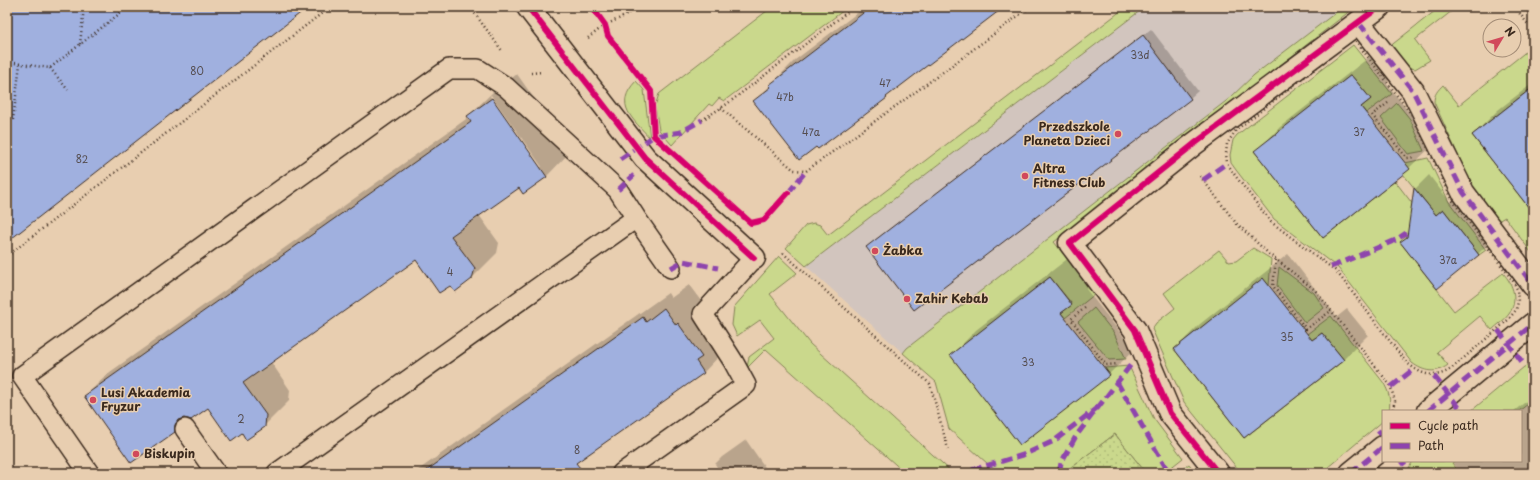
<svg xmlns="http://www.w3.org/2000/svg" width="1540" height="480" viewBox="0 0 1540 480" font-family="'Playpen Sans',sans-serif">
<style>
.built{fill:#d2c5be}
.grass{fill:#cad88c;stroke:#828155}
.park{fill:url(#park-dots);stroke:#828155}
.shadow{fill:#0003;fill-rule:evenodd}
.building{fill:#a0b0df;stroke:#3b2a1e}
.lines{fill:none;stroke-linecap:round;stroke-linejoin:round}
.service-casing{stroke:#3b2a1e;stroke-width:22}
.minor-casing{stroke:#3b2a1e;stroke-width:25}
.path{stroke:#3b2a1e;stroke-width:2.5;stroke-dasharray:1 3;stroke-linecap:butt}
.service{stroke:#e8ceb0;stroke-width:19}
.minor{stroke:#e8ceb0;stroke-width:22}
.quiet{stroke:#8e44ad;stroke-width:5;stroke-dasharray:10 5;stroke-linecap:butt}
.cycleway-casing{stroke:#e8ceb0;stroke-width:8}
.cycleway{stroke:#d6006c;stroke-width:6}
.poi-dot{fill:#d1495b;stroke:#e8ceb0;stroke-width:1.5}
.labels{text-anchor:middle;stroke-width:3;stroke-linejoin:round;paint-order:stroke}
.number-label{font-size:10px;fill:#544c4e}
.poi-label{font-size:12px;font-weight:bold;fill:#3b2a1e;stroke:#e8ceb0;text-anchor:start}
</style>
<defs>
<pattern id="park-dots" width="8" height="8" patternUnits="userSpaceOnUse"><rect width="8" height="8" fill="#cad88c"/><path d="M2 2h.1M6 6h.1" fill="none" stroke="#aeba78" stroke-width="1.8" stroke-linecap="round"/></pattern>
</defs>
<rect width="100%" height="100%" fill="#e8ceb0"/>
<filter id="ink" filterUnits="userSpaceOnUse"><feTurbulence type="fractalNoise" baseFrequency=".025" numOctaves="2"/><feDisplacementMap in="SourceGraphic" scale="8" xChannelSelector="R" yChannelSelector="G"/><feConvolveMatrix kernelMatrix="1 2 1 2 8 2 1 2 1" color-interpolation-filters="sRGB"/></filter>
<g filter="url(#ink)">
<path class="built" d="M1145,7H1347L903,353L806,266Z"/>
<path class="grass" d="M772,7H848L724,101L719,98L712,106L709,104L672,145L659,130L655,106L659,94Z
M1126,7H1145L806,266L786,248L806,225L814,223L820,225L828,235Z
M1343,7H1355L1054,242L1095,294L1065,318L1061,313L1072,304L1050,277L951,355L1110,375L1105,368L1129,366L1154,419L1183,458L1164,473H1146L1115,434L1070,468V473H998L949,429L936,382L903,353L907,348L1230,98L1254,75Z
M1440,7H1457L1415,40L1430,60L1415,69C1403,67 1397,56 1389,47Z
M1353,45L1392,94L1366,113L1361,107L1371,99L1351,75L1255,152L1323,238L1395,181L1418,211L1411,234L1401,243L1454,311L1503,273C1514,285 1518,301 1509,314C1505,320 1497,325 1492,330L1480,316L1437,352L1448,365C1436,374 1424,372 1412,363L1338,268L1274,219L1236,170L1231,163L1230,155L1233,140L1237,135Z
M1533,46V87L1472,135L1533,213V255L1505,217L1498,221L1472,186L1434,102C1434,94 1438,90 1443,85L1459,105Z
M636,81L644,90L650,138C633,119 613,105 636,81Z
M1397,103L1410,119L1424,151L1408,154L1381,118Z
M1428,158L1449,202L1486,250L1479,255L1443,209L1436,215L1403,174L1405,163Z
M1253,248L1271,259L1269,286L1263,279L1174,349L1244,438L1344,360L1322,333L1312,340L1307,334L1331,316L1383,382C1389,392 1391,399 1389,411H1383V421L1321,473H1241L1184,402L1152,329L1156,323L1175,308L1164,293L1219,250L1229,262L1236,261Z
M779,256L797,273L770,294L810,344L953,473H905L766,349L747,368L749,357L774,338L760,320L737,336L732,325L734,307Z
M1279,267L1314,293L1324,308L1305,323L1277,286Z
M1094,308L1114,333L1126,359L1109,360L1078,322Z
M1533,363V400L1519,411H1471L1524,367Z
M1413,461H1455L1452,463L1460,473H1406Z
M1189,464L1196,473H1177Z"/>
<path class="park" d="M1115,434L1146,473H1070V468Z"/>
<path class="shadow" d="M865,7H1004L755,101L795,60Z
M1151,29L1198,91L1190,98L914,308L867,247L875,240Z
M1377,51L1395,74L1386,83L1434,144L1409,168L1256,152L1280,127Z
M517,74L571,151L547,176L523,193L519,187L479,215L499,243L497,253L472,278L450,284L416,259L271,362L290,390L289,401L264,426L242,432L208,407L187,418L174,431L85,396L110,372L469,117L468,116L493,92ZM491,95L542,167H539L490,96Z
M1533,83V211L1473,135L1498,110Z
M1429,175L1450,202L1458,196L1492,240L1478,254L1408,236L1415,189Z
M1075,253L1096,279L1086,289L1134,350L1109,374L1020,443L952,355L976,330Z
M1288,254L1337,317L1347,309L1368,335L1343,360L1175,349L1200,324Z
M689,285L701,301L703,299L726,332L721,337L728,347L704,372L562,473H414L668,293L671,298Z
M1533,396V473H1461L1453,463L1456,461H1521V411H1514Z
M746,440L769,473H721L715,464L722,457Z"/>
<path class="building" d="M7,7H308L7,242Z
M871,7H1004L886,97L887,98L862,117V116L818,149L816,147L799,160L753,101L771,87L769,85Z
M1143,35L1191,99L914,310L866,247Z
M1351,75L1371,99L1361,107L1410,169L1323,238L1254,151Z
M1533,87V213L1472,135Z
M492,98L547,177L523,194L519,188L451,236L475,268L472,279L455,292L450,286L439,293L416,260L243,383L266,415L265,427L246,440L242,433L231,441L208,408L191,420L184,418L178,420L175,425V432L131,463L84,396L471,122L467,116Z
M1414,188L1436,215L1443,209L1479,255L1437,289L1400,242L1407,237Z
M1050,277L1072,305L1061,313L1110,375L1020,445L950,355Z
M1263,278L1312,340L1322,333L1344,360L1244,438L1174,349Z
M664,308L676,325L678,323L702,357L696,361L704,373L576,463L584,473H423L643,317L646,322Z"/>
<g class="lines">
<defs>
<path id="service" d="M636,218L671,268
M185,429L216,473
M89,473L22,376L449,69H478L506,87L618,190L636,218L277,473
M622,473L746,385L733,361L703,314L754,258"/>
<path id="minor" d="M528,7L645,158L754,258
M1359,23L1413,91L1463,192L1533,285
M1428,411L1533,324
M1218,473L1170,413L1135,330L1070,243L1194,144L1379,7
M1351,473L1383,447"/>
</defs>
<use href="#service" class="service-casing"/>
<use href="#minor" class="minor-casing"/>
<path class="path" d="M470,7L503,52
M1517,10L1527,23L1533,19
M588,38L605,25L625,16L637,7
M1352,40H1355L1412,115L1453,201L1513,281L1517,289L1518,302L1516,310L1508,320L1451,369C1434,380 1420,374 1406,362L1336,271L1271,222L1237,178L1227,163L1226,154L1227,144L1236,130Z
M80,44L84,7
M7,62L50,68L128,7
M50,68L68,90
M531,73L542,72
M1388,103L1372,115L1407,158L1415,157
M721,108L794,170L806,171L943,72L1030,7
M13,120L20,64
M702,120L727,104L854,7
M1200,176L1236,223L1269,254L1315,290L1390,385L1395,401L1392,411
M783,253L930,384L948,449
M7,256L330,7
M1276,260L1273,286L1306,329L1331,311
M1085,308L1071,319L1106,365L1118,364
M1171,473L1177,468
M1403,473L1405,466"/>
<use href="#service" class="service"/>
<use href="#minor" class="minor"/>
<path class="quiet" d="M1359,23L1413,91L1463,192L1533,285
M620,159L654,136L681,132L702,120
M1203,180L1227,163
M618,190L634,175
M788,193L806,171
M1331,267L1396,240L1406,233
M671,268L683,261L718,268
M1498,330L1523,363
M1434,376L1462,411
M1117,382L1169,473
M1391,387L1414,369
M1428,411L1533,324
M1378,430L1383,436
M1402,461L1405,465
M972,470L1023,455L1054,441L1098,407
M1328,472L1329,473
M1059,473L1061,463L1076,436L1133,362
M1351,473L1383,447"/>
<defs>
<path id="cycleway" d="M528,7L645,158L754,258
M592,7L605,25L608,36L651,91L654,136L751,223L764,220L788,193
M1218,473L1170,413L1135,330L1070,243L1194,144L1379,7"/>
</defs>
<use href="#cycleway" class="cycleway-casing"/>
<use href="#cycleway" class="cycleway"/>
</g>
</g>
<g class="poi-dot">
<circle cx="1118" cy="134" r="4"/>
<circle cx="1025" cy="176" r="4"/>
<circle cx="875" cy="251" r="4"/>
<circle cx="907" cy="299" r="4"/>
<circle cx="93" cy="400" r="4"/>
<circle cx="136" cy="454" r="4"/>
</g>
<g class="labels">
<g class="number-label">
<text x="1140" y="59">33d</text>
<text x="197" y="75">80</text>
<text x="885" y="87">47</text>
<text x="785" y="101">47b</text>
<text x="811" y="136">47a</text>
<text x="1359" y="136">37</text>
<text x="82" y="163">82</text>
<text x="1448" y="264">37a</text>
<text x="450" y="276">4</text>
<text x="1287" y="341">35</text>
<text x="1028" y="366">33</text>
<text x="241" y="423">2</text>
<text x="577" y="454">8</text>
</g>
<g class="poi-label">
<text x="1110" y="131" text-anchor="end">Przedszkole<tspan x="1110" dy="14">Planeta Dzieci</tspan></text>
<text x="1033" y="173">Altra<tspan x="1033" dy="14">Fitness Club</tspan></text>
<text x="883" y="255">Żabka</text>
<text x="915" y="303">Zahir Kebab</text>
<text x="101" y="397">Lusi Akademia<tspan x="101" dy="14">Fryzur</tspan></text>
<text x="144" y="458">Biskupin</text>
</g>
</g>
<rect width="1540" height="480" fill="none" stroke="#e8ceb0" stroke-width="24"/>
<rect x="12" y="12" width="1516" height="456" fill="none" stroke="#3b2a1e" stroke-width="1.5" filter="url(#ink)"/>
<rect x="1382" y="410" width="140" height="52" fill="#e8ceb0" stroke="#a38c76"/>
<rect x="1390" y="423" width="20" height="6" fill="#d6006c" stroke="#a38c76"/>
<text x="1418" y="430" font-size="12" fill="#3b2a1e">Cycle path</text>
<rect x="1390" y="443" width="20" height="6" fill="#8e44ad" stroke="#a38c76"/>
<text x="1418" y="450" font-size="12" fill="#3b2a1e">Path</text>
<g transform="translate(1502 38) rotate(52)"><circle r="19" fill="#e8ceb0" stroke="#a38c76"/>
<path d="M0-3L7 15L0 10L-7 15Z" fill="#d1495b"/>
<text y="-6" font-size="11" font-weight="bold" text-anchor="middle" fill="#3b2a1e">N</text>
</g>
</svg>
